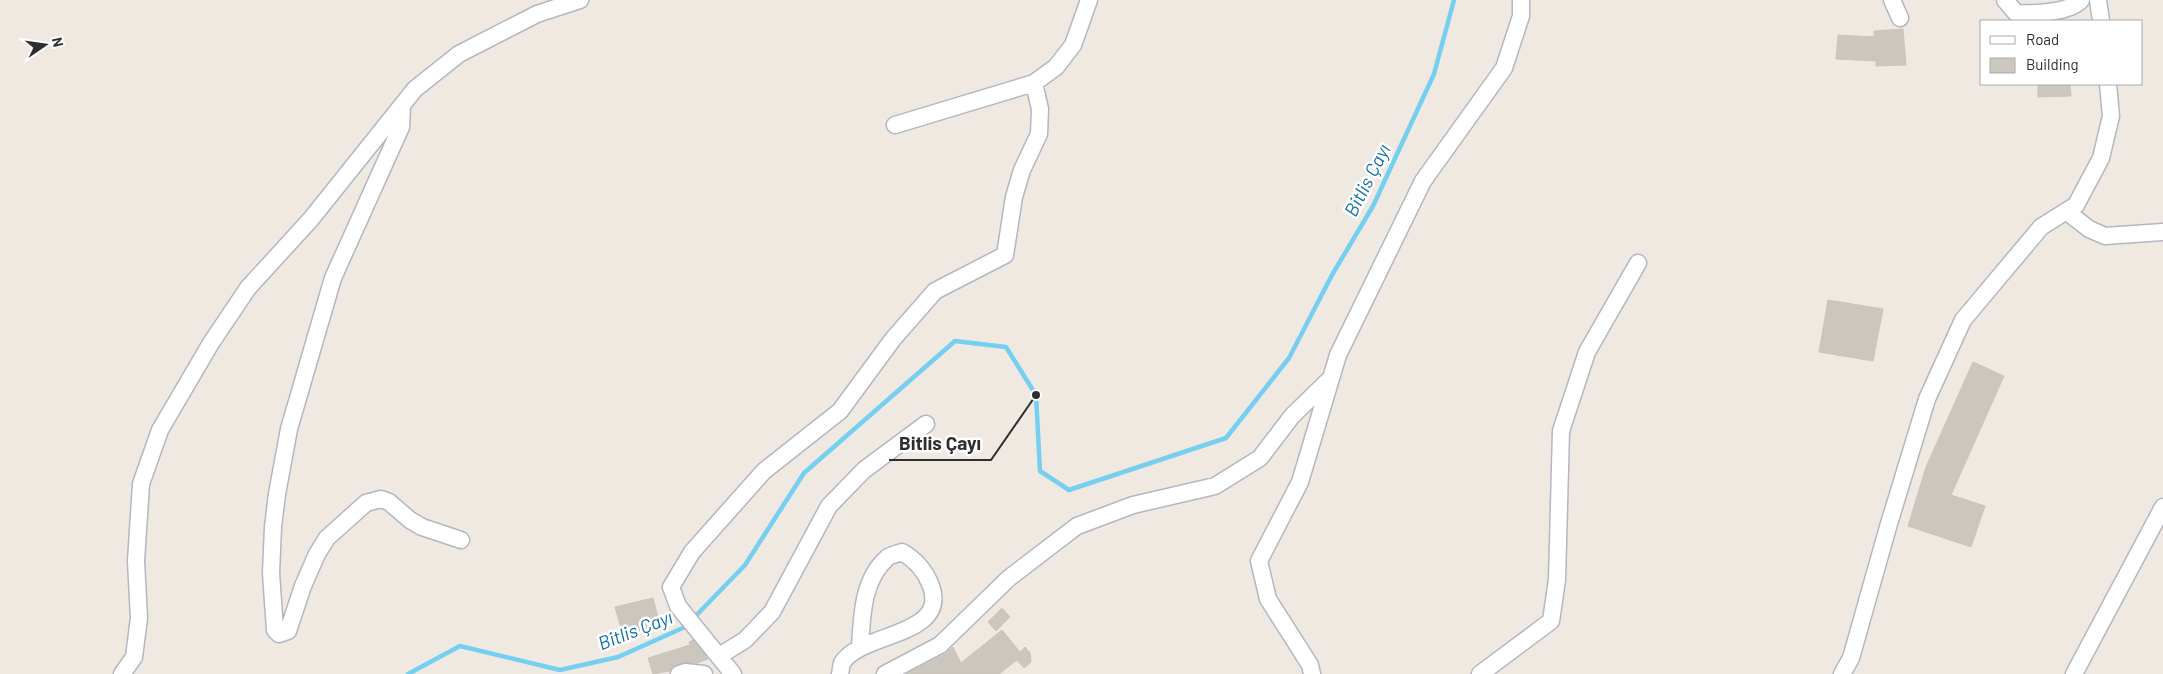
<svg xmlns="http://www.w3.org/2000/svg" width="2163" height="674" viewBox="0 0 2163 674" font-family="Barlow,sans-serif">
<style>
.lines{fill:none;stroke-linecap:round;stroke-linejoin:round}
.stream{stroke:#75cff0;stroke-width:4.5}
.building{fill:#cbc7bf;stroke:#cbc5ba}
.minor-casing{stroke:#b4b7c1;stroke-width:19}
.minor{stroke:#fff;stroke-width:16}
.labels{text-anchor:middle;stroke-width:5;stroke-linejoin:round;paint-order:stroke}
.water-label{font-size:19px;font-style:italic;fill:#0d6fa3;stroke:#fff}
.leader{fill:none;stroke:#2e2e2e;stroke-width:2}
.callout-dot{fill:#2e2e2e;stroke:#fff;stroke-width:2}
.callout-label{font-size:19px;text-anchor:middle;font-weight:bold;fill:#2e2e2e;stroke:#fff;stroke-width:5;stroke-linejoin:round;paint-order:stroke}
</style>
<rect width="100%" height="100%" fill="#efe9e1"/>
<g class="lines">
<path class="stream" d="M408,674L460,646L560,670L618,657L685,627L745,565L804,473L955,341L1006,347L1036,395L1040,471L1069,490L1226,438L1289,358L1332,275L1373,206L1434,74L1454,0"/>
</g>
<path class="building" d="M1903,29L1906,65L1876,66V61L1836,59L1838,35L1874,37V31Z
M2038,84H2070L2071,96L2038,97Z
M1828,300L1883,309L1873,361L1819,352Z
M1973,362L2004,376L1951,495L1985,506L1971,547L1908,526L1926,467Z
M653,598L660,626L623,635L615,607Z
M1002,608L1010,617L996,631L988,622Z
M1002,630L1020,652L1025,647L1030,653L1031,662L1024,668L1017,660L999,674H906L945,654L953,647L961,663Z
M693,640L708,659L697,663H682L672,667L670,671L653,674L648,658L690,645L689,642Z"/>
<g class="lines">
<defs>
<path id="minor" d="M1892,0L1900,18
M2005,0L2016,13C2033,14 2069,13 2081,0
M2098,0L2101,21
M402,106L401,127L333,278L289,429L277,494L273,527L271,573L275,630L279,634L288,631L303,586L317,554L327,538L366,503L381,499L389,502L410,520L422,527L461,540
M895,125L1034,83L1056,67L1073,45L1089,0
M2066,211L2089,229L2105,236L2163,232
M719,656L745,640L772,612L829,506L864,470L926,424
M122,674L134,657L139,618L136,561L141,484L160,430L211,343L248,288L311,219L415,89L459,54L537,14L580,0
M679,674L685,672L704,674
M733,674L678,606L671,587L692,552L764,471L840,411L893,339L935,291L1005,255L1014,197L1022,170L1039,134L1040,109L1034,83
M840,674C841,671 841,665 842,663C861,632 949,637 931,586C925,570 916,560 902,552C897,554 890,555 887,558C862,580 862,617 860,647
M885,674L940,645L1009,578L1077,526L1133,505L1215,486L1260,458L1292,416L1331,378
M1312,674L1310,665L1268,599L1259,561L1300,482L1338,355L1423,181L1504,68L1521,16V0
M1480,674L1551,621L1557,580L1561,431L1587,352L1638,263
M1842,674L1851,658L1888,527L1927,399L1963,320L2041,227L2076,205L2101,158L2111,116L2108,84
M2074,674L2163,507"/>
</defs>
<use href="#minor" class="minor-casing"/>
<use href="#minor" class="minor"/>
</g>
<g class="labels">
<g class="water-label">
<text transform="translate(1367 180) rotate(-63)" y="7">Bitlis Çayı</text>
<text transform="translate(635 630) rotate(-21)" y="7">Bitlis Çayı</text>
</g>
</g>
<path class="leader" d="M1036 395L991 460H889"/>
<circle class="callout-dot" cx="1036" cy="395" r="5"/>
<g class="callout-label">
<text x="940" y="450">Bitlis Çayı</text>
</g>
<rect x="1980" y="20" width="162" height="65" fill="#ffffff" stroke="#ababab"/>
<rect x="1990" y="36" width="25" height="8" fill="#ffffff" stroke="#ababab"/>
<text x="2026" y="45" font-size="15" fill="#2e2e2e">Road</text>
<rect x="1990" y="58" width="25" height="15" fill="#cbc7bf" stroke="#ababab"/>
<text x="2026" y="70" font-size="15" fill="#2e2e2e">Building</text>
<g transform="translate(45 45) rotate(77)" stroke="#ffffff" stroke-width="4" paint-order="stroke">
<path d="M0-4L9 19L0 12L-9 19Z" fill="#2e2e2e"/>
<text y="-8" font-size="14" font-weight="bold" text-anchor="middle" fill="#2e2e2e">N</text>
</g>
</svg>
